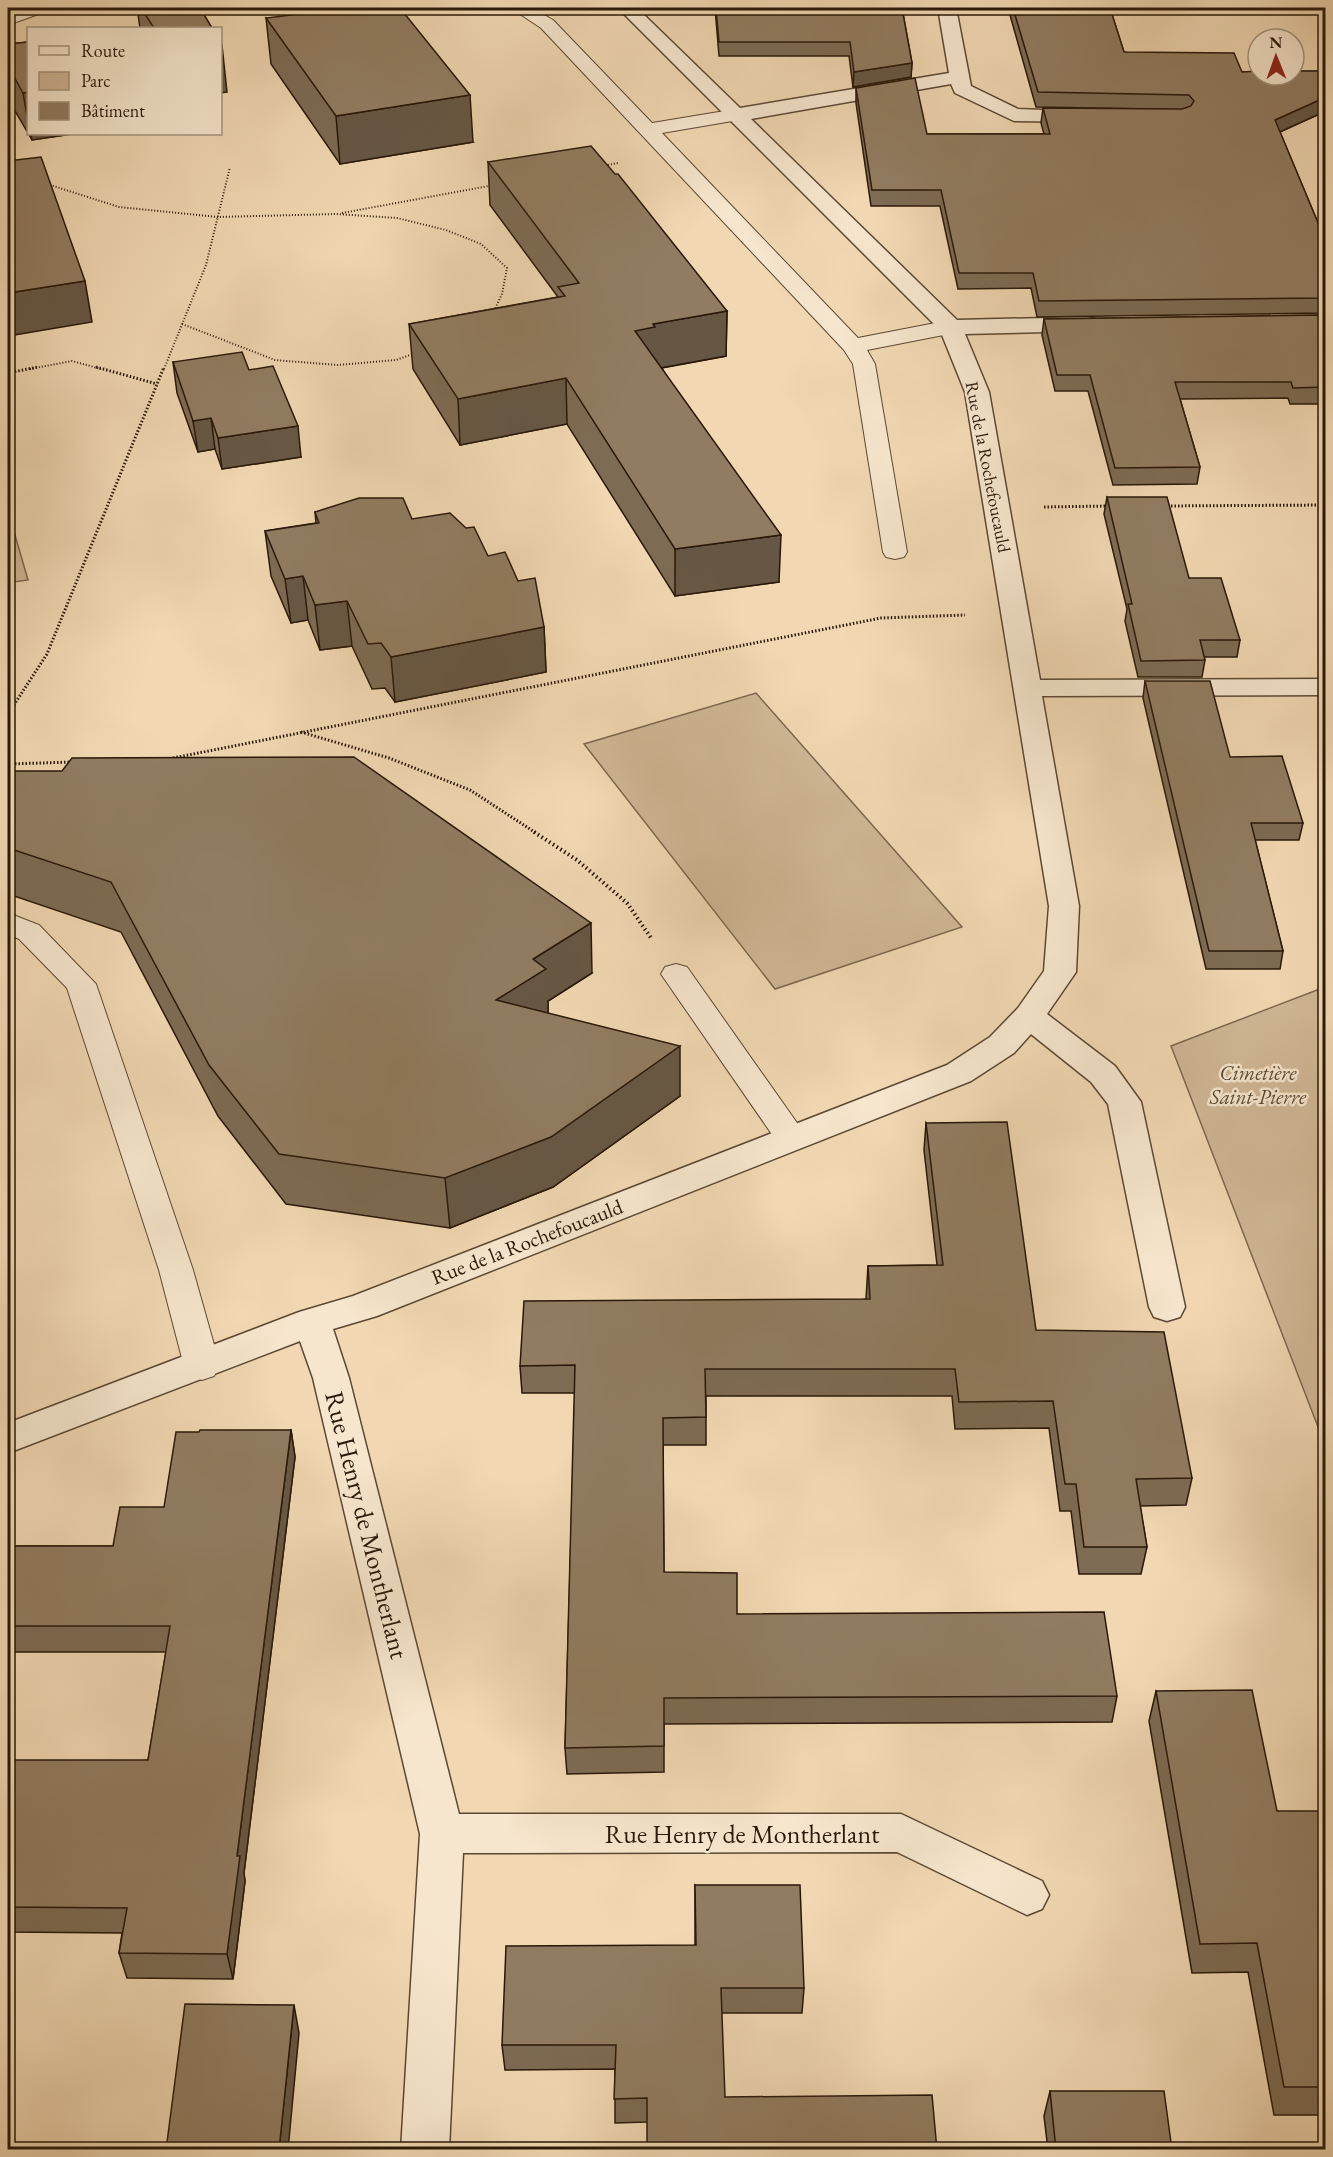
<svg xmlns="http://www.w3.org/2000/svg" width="1333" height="2157" viewBox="0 0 1333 2157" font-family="'EB Garamond',serif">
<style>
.green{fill:#cfb795;stroke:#7c684f;stroke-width:1.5}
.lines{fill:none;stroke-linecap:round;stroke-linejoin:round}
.service-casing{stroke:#5b4833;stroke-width:2}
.minor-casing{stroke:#5b4833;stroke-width:3}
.path-far2{stroke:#291809;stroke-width:2;stroke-dasharray:1 2;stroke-linecap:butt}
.path-far1{stroke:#291809;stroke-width:3;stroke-dasharray:1.5 2;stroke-linecap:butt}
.path{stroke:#291809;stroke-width:4;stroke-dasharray:1.5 3;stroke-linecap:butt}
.service{fill:#f6e6cd;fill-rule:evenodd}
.minor{fill:#f6e6cd;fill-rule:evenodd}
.wall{fill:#7d6b53;stroke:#291809;stroke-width:1.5}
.shaded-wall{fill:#665744;stroke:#291809;stroke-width:1.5}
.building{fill:#917c61;stroke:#291809;stroke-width:1.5}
.labels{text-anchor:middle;stroke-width:5;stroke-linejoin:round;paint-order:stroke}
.far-street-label{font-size:18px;fill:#291809;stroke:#f6e6cd}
.park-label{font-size:21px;font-style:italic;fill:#5b4833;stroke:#f6e6cd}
.street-label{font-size:21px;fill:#291809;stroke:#f6e6cd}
.near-street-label{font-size:26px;fill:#291809;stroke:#f6e6cd}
</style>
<rect width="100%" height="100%" fill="#f1d8b2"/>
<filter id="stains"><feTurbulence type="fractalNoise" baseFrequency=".00333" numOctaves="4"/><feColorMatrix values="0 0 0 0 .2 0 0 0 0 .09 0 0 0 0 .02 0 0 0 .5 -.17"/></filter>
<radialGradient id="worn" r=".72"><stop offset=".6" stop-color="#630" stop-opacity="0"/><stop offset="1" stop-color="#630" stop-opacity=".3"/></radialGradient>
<path class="green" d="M8,511L28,580L8,583Z
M756,693L962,927L775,989L584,744Z
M1325,987H1326L1325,1445L1171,1046Z"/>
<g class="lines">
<defs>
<path id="service" d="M23,8H47L44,12L8,25V14Z
M511,8H532L553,20L652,123L737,109L744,111L747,115L744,119L662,133L858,338L951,320L959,322L962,327L959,332L867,350L875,364L907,552L904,557L895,559L886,557L883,552L853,364L844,350L541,28Z
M8,913L39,925L96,984L193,1270L220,1366L214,1376L202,1380L190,1376L184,1366L159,1270L67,988L19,939L8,934Z
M676,964L687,967L802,1130L807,1138L802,1146L791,1149L780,1146L661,974L665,967Z"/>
<path id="minor" d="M618,8H637L740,108L949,73L938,8H956L971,86L1018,109L1094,112L1097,116L1094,120L1087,122L1014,121L955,93L951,84L751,119L957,320L1087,317L1095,319L1098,324L1095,329L1087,331L965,334L989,392L1040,680L1326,679V695L1042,696L1079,906L1076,972L1047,1014L1115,1066L1141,1102L1185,1307L1180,1317L1167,1321L1154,1317L1149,1307L1108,1104L1091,1082L1031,1034L1014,1053L971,1081L377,1316L333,1329L349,1378L459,1814H901L1042,1881L1049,1895L1042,1909L1027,1915L897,1852L463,1853L449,2150H401L420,1834L313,1378L300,1341L8,1453V1423L299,1312L353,1296L947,1065L990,1037L1018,1008L1044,971L1049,906L965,392L940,330Z"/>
</defs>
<use href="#service" class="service-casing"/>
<use href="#minor" class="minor-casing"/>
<path class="path-far2" d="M602,166L618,163
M47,184L119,207L218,217L336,214L397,218L446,230L481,244L507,268L502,294L494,311
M342,213L494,185
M182,324L275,360L337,365L396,360L416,353
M30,369L72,361L101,369
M164,369L206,265L230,167"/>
<path class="path-far1" d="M96,367L157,384
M8,373L38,367
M1164,506L1326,505
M1044,507L1109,506
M8,714L47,654L164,367
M301,732L389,758L470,790L536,833
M173,758L881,618L965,615
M8,764L73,762"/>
<path class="path" d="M534,832L577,860L627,903L651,938"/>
<use href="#service" class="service"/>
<use href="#minor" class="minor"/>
</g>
<path class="wall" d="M137,8H200L212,28H140Z
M715,8H902L912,63L911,77L853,87L849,56H719Z
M1008,8H1110L1124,52L1242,72L1326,71V111L1280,132L1321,230L1326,232V313L1037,317L1031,288L958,289L940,206H871L856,103V88L927,134H1044L1041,123L1043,108L1152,109L1036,107Z
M266,18L473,142L340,164L271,64Z
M28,42V134H72L32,140L8,99V44Z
M488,162L727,311L726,356L662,368L779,582L675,596L567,424L460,445L413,369L409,324L558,297L490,205Z
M1326,315V404H1290L1288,398L1180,399L1200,467L1197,484L1113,485L1088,391H1055L1042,335L1044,319Z
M173,362L249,370L301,457L222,469L215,449L198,452L177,393Z
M1107,497L1189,578L1240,640L1237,657H1204L1205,660L1202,677H1138L1125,621L1127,609L1104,514Z
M315,512L412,519L488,556L518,581L544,627L546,672L395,702L385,688L372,689L352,646L320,650L308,620L291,623L271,576L265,531L316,523Z
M1145,681L1303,823L1299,840H1255L1283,951L1280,969H1206L1143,698Z
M8,771L592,973L548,1001V1013L680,1096L553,1187L450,1228L286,1204L218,1116L121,932L8,894Z
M926,1123L1036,1330L1192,1478L1186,1505L1140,1506L1147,1547L1141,1574H1079L1071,1511H1060L1049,1428L955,1429L952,1396H706V1445H663L664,1572L737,1614L1117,1696L1112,1722L664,1724V1772L567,1774L565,1748L575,1393H522L520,1366L866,1299L868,1266L937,1265L924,1150Z
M291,1430L295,1457L244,1873L245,1881L233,1979L127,1978L119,1953L122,1933L8,1932V1778L148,1760L166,1652H8V1546H113L164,1507Z
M1156,1691L1277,1811L1326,1835V2115H1274L1248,1972L1192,1973L1149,1721Z
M695,1885L804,1988L802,2013H722L647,2122L615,2123V2069L505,2070L502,2045L695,1945Z
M1050,2091L1172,2150H1048L1044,2116Z"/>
<path class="shaded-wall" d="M222,45L227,92L220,93V46Z
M912,63L911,77L853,87L854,72Z
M28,92V121L23,93Z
M470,95L473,142L340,164L336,116Z
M1326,97V111L1273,135L1275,120Z
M31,134H72L32,140Z
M85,281L92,322L8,336V293Z
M727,311L726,356L655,369L635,331L653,324Z
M566,378L567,424L460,445L458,399Z
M211,418L215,449L198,452L193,421Z
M298,426L301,457L222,469L218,438Z
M781,535L779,582L675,596V549Z
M303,576L308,620L291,623L285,579Z
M347,601L352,646L320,650L315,605Z
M544,627L546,672L395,702L391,657Z
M591,923L592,973L548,1001V1019L496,1000L533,959Z
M680,1046V1096L553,1187L450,1228L445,1178Z
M291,1430L295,1457L244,1873L245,1881L233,1979L227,1954L237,1856Z
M294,2005L299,2033L288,2150H279Z"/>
<path class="building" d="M141,8H200L212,28H154Z
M348,8H400L470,95L336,116L266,18Z
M716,8H902L912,63L854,72L850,42H719Z
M1013,8H1110L1124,52L1234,53L1242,72L1258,71V75H1294V71H1326V97L1275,120L1321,230H1324L1326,232V298L1039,301L1033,273H959L941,190H872L856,88L915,78L927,134H1050L1043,108L1182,109L1191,106L1194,101L1189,95L1038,92Z
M28,42V92L23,93L8,66V44Z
M591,146L615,174H618L727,311L653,324L655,327L635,331L781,535L675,549L566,378L458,399L409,324L565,296L558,287L579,283L488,162Z
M41,157L85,281L8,293V161Z
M1326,315V387L1293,388L1291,382H1175L1200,467L1115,468L1090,375H1057L1044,319Z
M242,352L249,370L273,366L298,426L218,438L211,418L193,421L173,362Z
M1107,497H1167L1189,578H1221L1240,640H1200L1205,660L1141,661L1128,604H1132Z
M359,498H403L412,519L450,513L466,528L474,527L488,556L505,552L518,581L535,578L544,627L391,657L381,643L368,644L347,601L315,605L303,576L285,579L265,531L319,523L315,512Z
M1145,681H1210L1230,757L1282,756L1303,823H1251L1283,951H1209Z
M354,757L591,923L533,959L546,969L496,1000L680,1046L551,1137L445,1178L279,1154L209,1065L111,882L8,848V771H62L72,758Z
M1007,1122L1036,1330L1164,1332L1192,1478L1136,1479L1147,1547H1084L1076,1484H1065L1053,1401L959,1402L955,1369H705L706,1417L663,1418L664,1572L737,1573V1614L1104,1612L1117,1696L664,1698V1746L565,1748L575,1365L520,1366L524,1301L870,1299L868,1266L943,1265L926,1123Z
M200,1430H291L237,1856H240L227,1954L119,1953L127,1908L8,1907V1778L11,1760H148L170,1626H8V1546H113L120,1507H164L176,1432H199Z
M1252,1690L1277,1811H1320L1326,1835V2087H1284L1257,1943L1200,1944L1156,1691Z
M695,1885H800L804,1988H721L725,2097L932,2095L937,2150H647V2098L614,2099L616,2045H502L506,1946L696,1945Z
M185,2004L294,2005L279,2150H166Z
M1050,2091H1164L1172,2150H1056Z"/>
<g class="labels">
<g class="far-street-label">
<text transform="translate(988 467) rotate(79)" y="6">Rue de la Rochefoucauld</text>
</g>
<g class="park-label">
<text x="1258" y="1080">Cimetière<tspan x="1258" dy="24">Saint-Pierre</tspan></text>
</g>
<g class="street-label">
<text transform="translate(527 1242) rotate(-21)" y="7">Rue de la Rochefoucauld</text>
</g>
<g class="near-street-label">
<text transform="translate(367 1525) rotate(76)" y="9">Rue Henry de Montherlant</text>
<text x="742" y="1843">Rue Henry de Montherlant</text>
</g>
</g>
<rect width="1333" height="2157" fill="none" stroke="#f1d8b2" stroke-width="30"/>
<rect x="9" y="9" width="1315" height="2139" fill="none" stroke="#291809" stroke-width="3"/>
<rect x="15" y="15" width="1303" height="2127" fill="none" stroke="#291809" stroke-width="1.5"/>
<rect x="27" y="27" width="195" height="108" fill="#f6e6cd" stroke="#a4947f" stroke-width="1.5"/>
<rect x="39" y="46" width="30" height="9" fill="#f6e6cd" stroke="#a4947f" stroke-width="1.5"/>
<text x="81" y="57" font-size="18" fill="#291809">Route</text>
<rect x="39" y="72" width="30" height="18" fill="#cfb795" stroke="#a4947f" stroke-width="1.5"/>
<text x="81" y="87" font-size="18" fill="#291809">Parc</text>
<rect x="39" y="102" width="30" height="18" fill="#917c61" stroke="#a4947f" stroke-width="1.5"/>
<text x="81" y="117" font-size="18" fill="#291809">Bâtiment</text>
<g transform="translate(1276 57) rotate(359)"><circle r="28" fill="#f6e6cd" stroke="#a4947f" stroke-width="1.5"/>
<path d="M0-4.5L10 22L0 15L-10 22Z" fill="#8f2418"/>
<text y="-9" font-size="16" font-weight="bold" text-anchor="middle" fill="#291809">N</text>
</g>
<rect width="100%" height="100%" filter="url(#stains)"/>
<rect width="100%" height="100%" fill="url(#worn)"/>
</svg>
